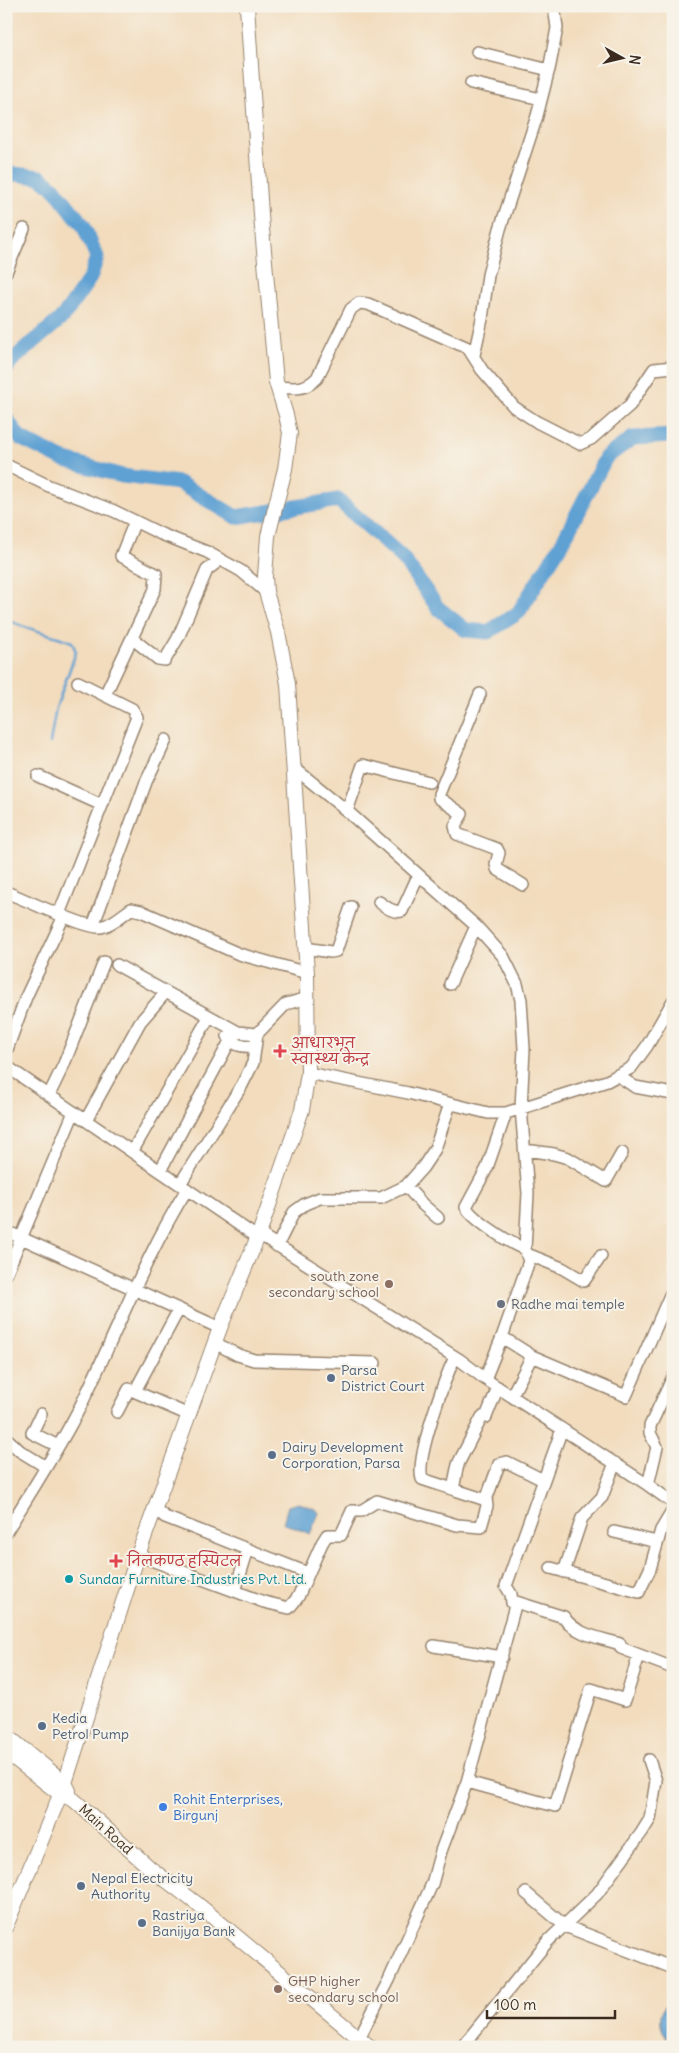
<svg xmlns="http://www.w3.org/2000/svg" width="679" height="2053" viewBox="0 0 679 2053" font-family="Delius,'Playpen Sans Deva',sans-serif">
<style>
.water{fill:#5fa1d3;stroke:#4d6678}
.lines{fill:none;stroke-linecap:round;stroke-linejoin:round}
.stream{stroke:#5fa1d3;stroke-width:2.5}
.river{stroke:#5fa1d3;stroke-width:15}
.minor-casing{stroke:#96836e;stroke-width:14}
.major-casing{stroke:#96836e;stroke-width:16}
.minor{stroke:#fff;stroke-width:11}
.major{stroke:#fff;stroke-width:14}
.health-dot{fill:#e0444e;stroke:#f7f3e8;stroke-width:2}
.education-dot{fill:#8d6e63;stroke:#f7f3e8;stroke-width:2}
.worship-dot{fill:#6b7280;stroke:#f7f3e8;stroke-width:2}
.service-dot{fill:#5c6f8a;stroke:#f7f3e8;stroke-width:2}
.culture-dot{fill:#0f9aa8;stroke:#f7f3e8;stroke-width:2}
.shop-dot{fill:#3f7fe0;stroke:#f7f3e8;stroke-width:2}
.labels{text-anchor:middle;stroke-width:4;stroke-linejoin:round;paint-order:stroke}
.health-label{font-size:14px;fill:#be3a42;stroke:#f7f3e8;text-anchor:start}
.education-label{font-size:14px;fill:#785e54;stroke:#f7f3e8;text-anchor:end}
.worship-label{font-size:14px;fill:#5b616d;stroke:#f7f3e8;text-anchor:start}
.service-label{font-size:14px;fill:#4e5e75;stroke:#f7f3e8;text-anchor:start}
.culture-label{font-size:14px;fill:#0d838f;stroke:#f7f3e8;text-anchor:start}
.shop-label{font-size:14px;fill:#366cbe;stroke:#f7f3e8;text-anchor:start}
.street-label{font-size:14px;fill:#3b2a1e;stroke:#f7f3e8}
</style>
<rect width="100%" height="100%" fill="#f7f3e8"/>
<filter id="ink" filterUnits="userSpaceOnUse"><feTurbulence type="fractalNoise" baseFrequency=".02" numOctaves="2"/><feDisplacementMap in="SourceGraphic" scale="10" xChannelSelector="R" yChannelSelector="G"/><feConvolveMatrix kernelMatrix="1 2 1 2 8 2 1 2 1" color-interpolation-filters="sRGB"/></filter>
<filter id="wash" filterUnits="userSpaceOnUse"><feTurbulence type="fractalNoise" baseFrequency=".0096" numOctaves="4" result="noise"/><feDisplacementMap in="SourceGraphic" scale="20" xChannelSelector="R" yChannelSelector="G"/><feGaussianBlur stdDeviation="1.12" result="paint"/><feColorMatrix in="noise" values="0 0 0 0 0 0 0 0 0 0 0 0 0 0 0 0 0 1.4 0 .05"/><feComposite in="paint" operator="in"/></filter>
<g filter="url(#wash)">
<rect width="100%" height="100%" fill="#f2dcbd"/>
<path class="water" d="M299,1503L316,1509L319,1513L310,1534L283,1523L288,1506Z
M673,1997V2044C657,2031 656,2010 673,1997Z"/>
<g class="lines">
<path class="stream" d="M6,619C27,630 50,633 72,642L76,652L56,708L50,743"/>
<path class="river" d="M6,177L14,174L40,177L53,187L83,225L97,257L90,278L63,317L10,362L6,370
M6,418L20,438L62,459L122,476L179,483L236,517L338,500L402,557L438,608L466,630L488,632L518,613L562,543L606,457L633,438L673,436"/>
</g>
</g>
<g filter="url(#ink)">
<g class="lines">
<defs>
<path id="minor" d="M477,52L549,70
M471,83L541,99
M6,272L24,229
M474,355L482,319L488,275L500,229L537,116L550,65L557,28L554,6
M277,387C294,388 304,391 317,378L351,309L359,303L368,304L468,348L482,370L514,407L537,422L580,444L591,439L630,405L654,369L673,367
M6,465L49,486L114,511L161,534L207,552L241,571L266,592
M133,639L158,659L165,660L178,638L207,570L220,560
M480,694L439,794V798L462,814L455,826L457,834L497,849L499,853L496,864L497,869L523,885
M105,695L155,589L156,574L121,556L135,521
M293,767L347,811L476,926L503,956L517,984L521,1000L524,1049L521,1108L528,1193L525,1249L529,1261L502,1337L485,1379
M38,776L102,805
M347,811L363,765L429,782
M6,892C24,899 87,929 101,927C112,925 122,915 131,909L141,911L239,954L307,973
M379,902C386,907 393,913 402,911L418,876
M59,914L137,717L132,709L78,682
M93,926L146,782L166,740
M305,948L331,952L336,951L351,907
M117,965L238,1032L257,1034
M450,984L476,926
M228,1036C233,1046 244,1047 254,1046
M6,1052L26,997L64,916
M6,1066L257,1237
M308,1073L408,1093L488,1113H506L607,1081L631,1068L647,1046L673,1001
M617,1075L635,1087L673,1094
M49,1095L64,1064L104,962
M506,1113L487,1168L466,1207C473,1220 511,1244 525,1249
M86,1120L140,1022L166,992
M525,1150L554,1154L568,1158L606,1181L622,1153
M132,1152L209,1017
M160,1171L230,1041L238,1032
M180,1184L242,1085L253,1063L257,1034L286,1004L308,998
M406,1186L422,1204L438,1218
M6,1231L220,1328
M259,1234L460,1360L485,1379L648,1485L673,1503
M277,1246L294,1212L305,1204L320,1198H381L406,1186L423,1167L435,1149L450,1104
M527,1254L562,1268L584,1281L601,1256
M6,1274L74,1112
M502,1337L532,1356L626,1396L671,1293
M215,1343L238,1355L254,1360L375,1363
M455,1357C445,1378 415,1459 422,1479L486,1500L499,1464L507,1462L543,1480
M135,1391L179,1309
M512,1395L532,1356
M117,1412L129,1389L189,1415
M41,1414L32,1433L58,1446
M6,1438L20,1451L46,1467
M648,1485L657,1447L650,1433V1426L673,1377
M453,1489C455,1481 456,1470 459,1462C467,1447 474,1432 482,1417H486L498,1387
M155,1509L165,1517L308,1573
M6,1532C31,1492 56,1453 78,1411C115,1337 143,1260 187,1189
M614,1532L657,1542
M138,1555L264,1602L289,1608L298,1597L322,1543L327,1535H341L352,1511H361L377,1501L457,1525L481,1527L487,1506L486,1500
M551,1568L639,1592L650,1569L661,1530L673,1510
M564,1572L582,1518L602,1497L615,1463
M235,1591L248,1549
M516,1602L564,1617C575,1635 601,1638 620,1644L621,1648L673,1668
M434,1646L502,1657
M467,1782L555,1806L591,1689L625,1700L639,1655
M526,1893L565,1926L673,1968
M359,2038L389,1980L432,1884L441,1851L467,1782L516,1602L512,1603L511,1594L506,1586L562,1429
M462,2047L548,1941L597,1894L642,1832L650,1819L656,1781L649,1760"/>
<path id="major" d="M6,1735L65,1783L69,1791
M6,1752L60,1794L74,1800L150,1868L196,1903L370,2047
M6,1926L65,1783L138,1555L220,1328L259,1234L302,1110L308,1073L307,973L288,684L278,632L266,592L265,576L268,536L285,469L290,433L286,415L276,382L262,229L247,6"/>
</defs>
<use href="#minor" class="minor-casing"/>
<use href="#major" class="major-casing"/>
<use href="#minor" class="minor"/>
<use href="#major" class="major"/>
</g>
</g>
<g class="health-dot">
<path d="M277.5 1043.5h5v5h5v5h-5v5h-5v-5h-5v-5h5z"/>
<path d="M113.5 1553.5h5v5h5v5h-5v5h-5v-5h-5v-5h5z"/>
</g>
<g class="education-dot">
<circle cx="389" cy="1284" r="5"/>
<circle cx="278" cy="1989" r="5"/>
</g>
<circle class="worship-dot" cx="501" cy="1304" r="5"/>
<g class="service-dot">
<circle cx="331" cy="1378" r="5"/>
<circle cx="272" cy="1455" r="5"/>
<circle cx="42" cy="1726" r="5"/>
<circle cx="81" cy="1886" r="5"/>
<circle cx="142" cy="1923" r="5"/>
</g>
<circle class="culture-dot" cx="69" cy="1579" r="5"/>
<circle class="shop-dot" cx="163" cy="1807" r="5"/>
<g class="labels">
<g class="health-label">
<text x="291" y="1048">आधारभूत<tspan x="291" dy="16">स्वास्थ्य केन्द्र</tspan></text>
<text x="127" y="1566">निलकण्ठ हस्पिटल</text>
</g>
<g class="education-label">
<text x="379" y="1281">south zone<tspan x="379" dy="16">secondary school</tspan></text>
<text x="288" y="1986" text-anchor="start">GHP higher<tspan x="288" dy="16">secondary school</tspan></text>
</g>
<g class="worship-label">
<text x="511" y="1309">Radhe mai temple</text>
</g>
<g class="service-label">
<text x="341" y="1375">Parsa<tspan x="341" dy="16">District Court</tspan></text>
<text x="282" y="1452">Dairy Development<tspan x="282" dy="16">Corporation, Parsa</tspan></text>
<text x="52" y="1723">Kedia<tspan x="52" dy="16">Petrol Pump</tspan></text>
<text x="91" y="1883">Nepal Electricity<tspan x="91" dy="16">Authority</tspan></text>
<text x="152" y="1920">Rastriya<tspan x="152" dy="16">Banijya Bank</tspan></text>
</g>
<g class="culture-label">
<text x="79" y="1584">Sundar Furniture Industries Pvt. Ltd.</text>
</g>
<g class="shop-label">
<text x="173" y="1804">Rohit Enterprises,<tspan x="173" dy="16">Birgunj</tspan></text>
</g>
<g class="street-label">
<text transform="translate(106 1829) rotate(42)" y="5">Main Road</text>
</g>
</g>
<rect width="679" height="2053" fill="none" stroke="#f7f3e8" stroke-width="25"/>
<g transform="translate(622 58) rotate(98)" stroke="#f7f3e8" stroke-width="4" paint-order="stroke">
<path d="M0-4L9 19L0 12L-9 19Z" fill="#3b2a1e"/>
<text y="-8" font-size="14" font-weight="bold" text-anchor="middle" fill="#3b2a1e">N</text>
</g>
<path d="M487 2010v8h128v-8" fill="none" stroke="#3b2a1e" stroke-width="2.5"/>
<text x="494" y="2010" font-size="15" fill="#3b2a1e" stroke="#f7f3e8" stroke-width="4" paint-order="stroke">100 m</text>
</svg>
